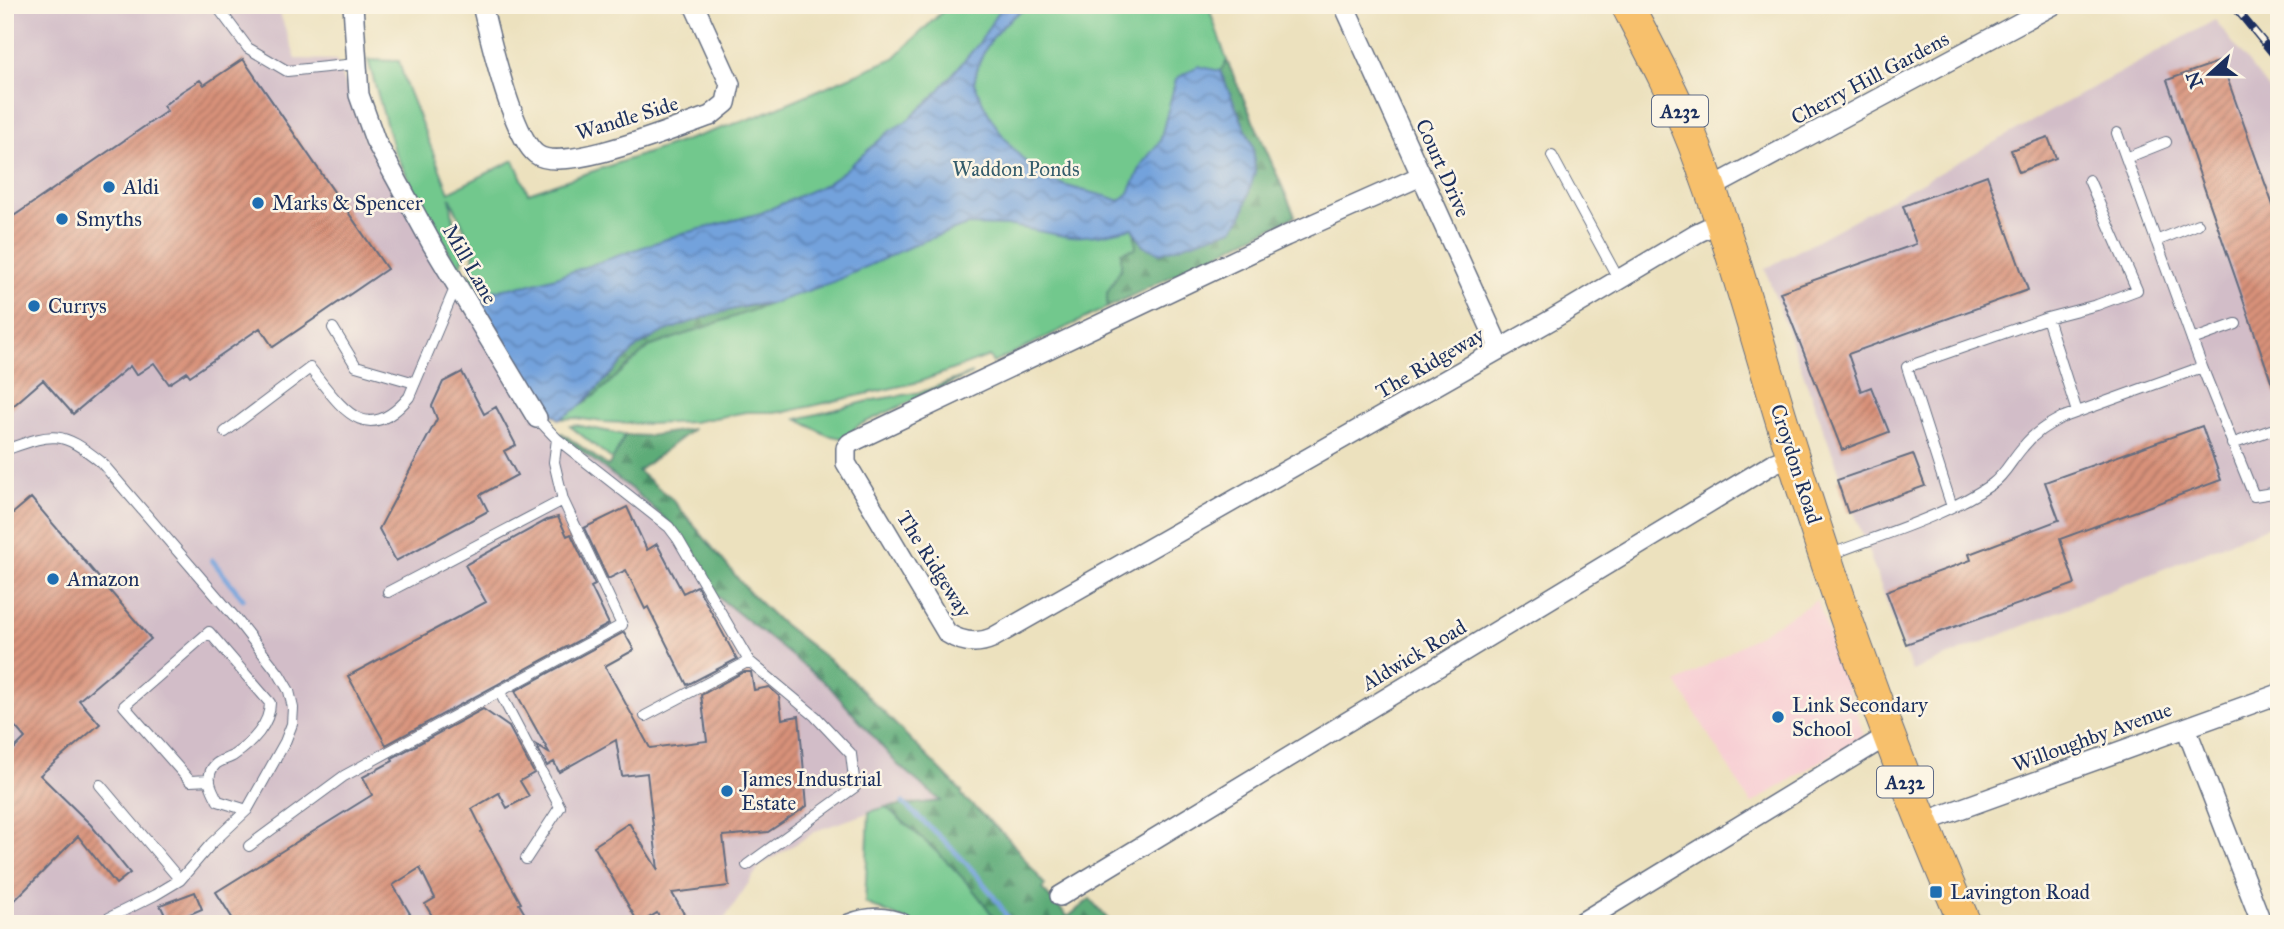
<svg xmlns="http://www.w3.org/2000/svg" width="2284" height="929" viewBox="0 0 2284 929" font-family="'IM FELL Great Primer',serif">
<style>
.built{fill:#f7cfd4}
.industrial{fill:#d2bdc8}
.green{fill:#72c88d;stroke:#467c76;stroke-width:2}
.forest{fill:url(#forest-firs);stroke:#3c6e6b;stroke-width:2}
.water{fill:url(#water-waves);stroke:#47689d;stroke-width:2}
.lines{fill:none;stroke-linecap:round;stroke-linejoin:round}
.stream{stroke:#73a2dc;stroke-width:5}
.building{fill:url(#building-hatch)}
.service-casing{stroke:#646d80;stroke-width:12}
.minor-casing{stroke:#646d80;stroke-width:22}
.trunk-casing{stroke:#646d80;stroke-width:34}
.service{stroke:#fff;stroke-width:10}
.minor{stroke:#fff;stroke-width:19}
.trunk{stroke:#f7c06c;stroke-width:32}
.rail-casing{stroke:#1b2f5e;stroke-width:8}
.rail{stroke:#fcf5e5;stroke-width:5;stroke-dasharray:16;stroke-linecap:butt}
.poi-dot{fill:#1f6fb2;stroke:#fcf5e5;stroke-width:2.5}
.labels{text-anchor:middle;stroke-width:5;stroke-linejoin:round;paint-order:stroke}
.shield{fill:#fcf5e5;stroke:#5e6a86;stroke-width:2}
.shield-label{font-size:19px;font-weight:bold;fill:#1b2f5e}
.street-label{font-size:21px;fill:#1b2f5e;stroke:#fcf5e5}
.park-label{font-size:21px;fill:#355d6c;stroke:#fcf5e5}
.poi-label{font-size:21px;fill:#1b2f5e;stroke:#fcf5e5;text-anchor:start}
</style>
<defs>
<pattern id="forest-firs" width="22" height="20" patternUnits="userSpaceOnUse" patternTransform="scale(1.75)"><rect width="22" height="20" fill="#5dac78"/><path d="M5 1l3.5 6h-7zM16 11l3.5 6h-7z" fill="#4c8c66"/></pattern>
<pattern id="water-waves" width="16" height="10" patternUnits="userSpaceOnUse" patternTransform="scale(1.75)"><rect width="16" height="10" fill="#73a2dc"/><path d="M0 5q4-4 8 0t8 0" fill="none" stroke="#5e84b6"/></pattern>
<pattern id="building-hatch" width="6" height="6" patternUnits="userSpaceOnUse" patternTransform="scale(1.75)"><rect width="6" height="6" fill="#d89179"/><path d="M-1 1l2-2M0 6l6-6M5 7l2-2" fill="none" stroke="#ae7766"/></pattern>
</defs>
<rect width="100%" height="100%" fill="#fcf5e5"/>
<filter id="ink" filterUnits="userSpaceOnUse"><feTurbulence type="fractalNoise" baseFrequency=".0143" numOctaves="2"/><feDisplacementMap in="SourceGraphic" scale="14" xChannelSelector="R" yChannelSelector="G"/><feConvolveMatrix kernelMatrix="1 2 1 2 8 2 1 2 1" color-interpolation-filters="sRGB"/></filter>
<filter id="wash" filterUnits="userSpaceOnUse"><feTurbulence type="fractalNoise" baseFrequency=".00686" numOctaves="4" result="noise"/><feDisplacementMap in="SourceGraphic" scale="28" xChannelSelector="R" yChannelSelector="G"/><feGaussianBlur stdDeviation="1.57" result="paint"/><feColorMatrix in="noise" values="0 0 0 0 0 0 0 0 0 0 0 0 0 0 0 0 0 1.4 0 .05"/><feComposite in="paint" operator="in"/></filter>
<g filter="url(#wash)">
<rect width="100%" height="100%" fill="#ece1be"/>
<path class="built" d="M1817,600L1864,735L1751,804L1677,683Z"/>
<path class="industrial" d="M5,5H277L296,59L336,60L365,140L537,418L634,491L671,524L769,638L829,686L898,765L942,802L903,803L886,807L818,830L760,866L721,924H5Z
M2215,20L2279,102V522L1912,671L1765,269Z"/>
<path class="green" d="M949,5H1208L1227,61L1295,216L993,363L989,356L919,382L785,412H746L693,422L649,424L603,422L575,418L559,419L541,403L474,294L470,286L474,251L450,197L454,225L465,252L460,270L416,194L393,148L368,60L399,61L406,85L449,192L514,160L528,193L755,117L894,58Z
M973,373L857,426L846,439L827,435L797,419L873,400L922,392Z
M576,425L625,435L613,460L570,426Z
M886,807C927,842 970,878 998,924H914L865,903L869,812Z"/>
<path class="forest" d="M1227,61L1295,216L1107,308V293L1121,268V252L1136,248L1134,228L1137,237L1255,172L1253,146L1220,71Z
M770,304L649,347L598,393L579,407C597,387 615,365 636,348C667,322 731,307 770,304Z
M693,429L638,471L673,500L748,591L780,622L842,670L962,792V796L1009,839L1045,885L1042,889L1068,917L1090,899L1112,924H998C970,878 927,842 886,807L941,801L898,765L829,686L717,596L671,524L634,491L560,435L562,433L608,466L616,454L625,435L648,436Z"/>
<path class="water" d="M1002,5H1033C1001,19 980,48 974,83C991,125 1021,171 1067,186C1085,192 1103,194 1120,201L1129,193L1142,164L1160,141L1176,79L1198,66L1220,71L1253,146L1255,172L1242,216L1233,229L1160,253L1143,246L1133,228L1099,235L1069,237L1012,226L967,225L918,243L833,282L770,304L751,305L711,315L663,332L637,347L579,407L559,419L541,403L474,294L528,285L556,277L678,235L761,213L826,184L844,171L891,130L907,121L933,97L980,42Z"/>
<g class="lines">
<path class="stream" d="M212,560L243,599
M903,803C943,839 985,876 1011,924"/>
</g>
<g id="blocks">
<path class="building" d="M243,59L387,269L273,347L260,328L190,376L187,372L169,384L154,363L136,375L130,366L73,414L43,380L5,413V222L167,111L163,106L181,92L200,80L204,85Z
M2221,61L2279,222V395H2276L2167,80Z
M2048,137L2056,158L2019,172L2011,150Z
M1987,175L2028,290L1848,354L1861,391L1871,387L1889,432L1842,450L1780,292L1916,244L1903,206Z
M462,372L484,414L496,407L516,445L504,451L517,475L480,495L488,511L396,561L379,529L437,419L432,406L443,382Z
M2202,426L2221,480L2060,539L2075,584L1906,644L1886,591L1971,560L1969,554L2059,520L2045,482Z
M1913,454L1925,486L1848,513L1837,480Z
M31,498L151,639L79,700L100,724L40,775L91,825L130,873L116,884L78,836L15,900L5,890V758L25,738L5,715V520Z
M627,507L647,550L657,544L683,593L697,586L737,659L687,685L648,607L645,609L626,570L608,579L584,528Z
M558,517L567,536L571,534L595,585L591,587L609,624L386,745L348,676L486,602L465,565L547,520Z
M624,632L634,650L605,666L650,748L707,741L701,695L743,672H751L754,690L769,687L779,696L782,719L799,716L807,806L768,832L723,836L729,886L672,893L687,919L679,924H663L657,913L639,924L594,846L629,823L658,870L647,773L622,776L616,740L559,772L554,762L547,766L536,745L550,754L515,691Z
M483,709L509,727L534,773L520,781L529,796L507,808L499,793L472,809L483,831L481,832L521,903L519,904L525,914L521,916L525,924H437L425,904L435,898L420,868L393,885L412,917L402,924H236L216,892L372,795L363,777L393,761L392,758Z
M195,892L202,909L169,923L160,905Z"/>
</g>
</g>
<g filter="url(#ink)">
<use href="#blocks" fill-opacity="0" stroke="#646d80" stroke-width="2"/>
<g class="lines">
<defs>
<path id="service" d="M216,5L248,48L287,71L356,64
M2117,133L2202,367
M1552,156L1619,280
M2126,158L2166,142
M2156,241L2198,224
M2047,318L2097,305L2137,290L2089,180
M333,328L356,366L415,383
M2192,340L2236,324
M225,432L310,368C341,406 365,449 409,397L456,286
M557,439L669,527L678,539L749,661L645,716
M2232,444L2271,430
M5,450C53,433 60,429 101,462L237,620L279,674L289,691L293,708L292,724L285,742L247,810L211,844L180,880L155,895L97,924
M1952,507L1907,367L2047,318L2077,412
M1829,555C1883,534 1944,517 1992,484C2005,475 2012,459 2023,447C2034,433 2046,426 2061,418L2202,367L2254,496L2279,492
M388,592L563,500
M499,691L560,807L526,859
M210,780L190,781L124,706L209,632L270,703C270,724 252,743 234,755C229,759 219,760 215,765C204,776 212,790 218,801L247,810
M100,785L180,880
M249,846L344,776L622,625L563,500L554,462L557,439L537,418
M747,865L855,787L851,754L815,716L749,661"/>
<path id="minor" d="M353,5L359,95L375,140L432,244L537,418
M482,5C490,38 512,135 536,154C562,175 677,127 710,116L726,103L730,84L694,5
M1344,5L1500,349
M1421,176L1286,236L850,443L846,448V463L947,633C961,642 976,645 992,638L1551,320L1697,233L1720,222
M1709,189L2053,5
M2186,728L2262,924
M1921,823L2279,694
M1060,896L1774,463L1793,456
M849,924C867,917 884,915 903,924
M1579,924L1887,736"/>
<path id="trunk" d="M1627,5C1651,51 1675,96 1694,144C1733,246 1760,353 1793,457C1842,615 1899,771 1965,924"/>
</defs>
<use href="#service" class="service-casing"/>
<use href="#minor" class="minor-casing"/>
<use href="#trunk" class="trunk-casing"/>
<use href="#service" class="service"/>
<use href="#minor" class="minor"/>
<use href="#trunk" class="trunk"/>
<defs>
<path id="rail" d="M2233,5L2279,61"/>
</defs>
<use href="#rail" class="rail-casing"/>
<use href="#rail" class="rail"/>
</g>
</g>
<g class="poi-dot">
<circle cx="109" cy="187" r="7"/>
<circle cx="258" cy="203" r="7"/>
<circle cx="62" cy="219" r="7"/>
<circle cx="34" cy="306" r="7"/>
<circle cx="53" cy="579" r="7"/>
<circle cx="1778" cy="717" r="7"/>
<circle cx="727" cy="791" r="7"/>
<rect x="1929" y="885" width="14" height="14" rx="3.5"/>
</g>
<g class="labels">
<g class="shield">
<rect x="1652" y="95.5" width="56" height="31" rx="5"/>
<rect x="1877" y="766.5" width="56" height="31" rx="5"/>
</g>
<g class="shield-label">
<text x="1680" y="118">A232</text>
<text x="1905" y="789">A232</text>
</g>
<g class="street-label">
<text transform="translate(1870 78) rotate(-28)" y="7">Cherry Hill Gardens</text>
<text transform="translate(627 118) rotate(-17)" y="7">Wandle Side</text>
<text transform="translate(1443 168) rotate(66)" y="7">Court Drive</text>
<text transform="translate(470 264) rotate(60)" y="7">Mill Lane</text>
<text transform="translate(1430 363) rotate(-30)" y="7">The Ridgeway</text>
<text transform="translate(1796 464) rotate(72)" y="7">Croydon Road</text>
<text transform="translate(934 564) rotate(58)" y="7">The Ridgeway</text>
<text transform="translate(1414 655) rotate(-31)" y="7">Aldwick Road</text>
<text transform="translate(2092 737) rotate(-20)" y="7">Willoughby Avenue</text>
</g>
<g class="park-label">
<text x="1016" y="176">Waddon Ponds</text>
</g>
<g class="poi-label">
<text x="123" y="194">Aldi</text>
<text x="272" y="210">Marks &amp; Spencer</text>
<text x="76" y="226">Smyths</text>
<text x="48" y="313">Currys</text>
<text x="67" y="586">Amazon</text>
<text x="1792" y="712">Link Secondary<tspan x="1792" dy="24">School</tspan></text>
<text x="741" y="786">James Industrial<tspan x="741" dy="24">Estate</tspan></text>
<text x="1950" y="899">Lavington Road</text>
</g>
</g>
<rect width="2284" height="929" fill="none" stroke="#fcf5e5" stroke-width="28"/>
<g transform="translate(2210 74) rotate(249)" stroke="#fcf5e5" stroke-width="5" paint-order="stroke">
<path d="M0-5L12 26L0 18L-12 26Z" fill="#1b2f5e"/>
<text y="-10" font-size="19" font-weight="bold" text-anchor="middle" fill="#1b2f5e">N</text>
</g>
</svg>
